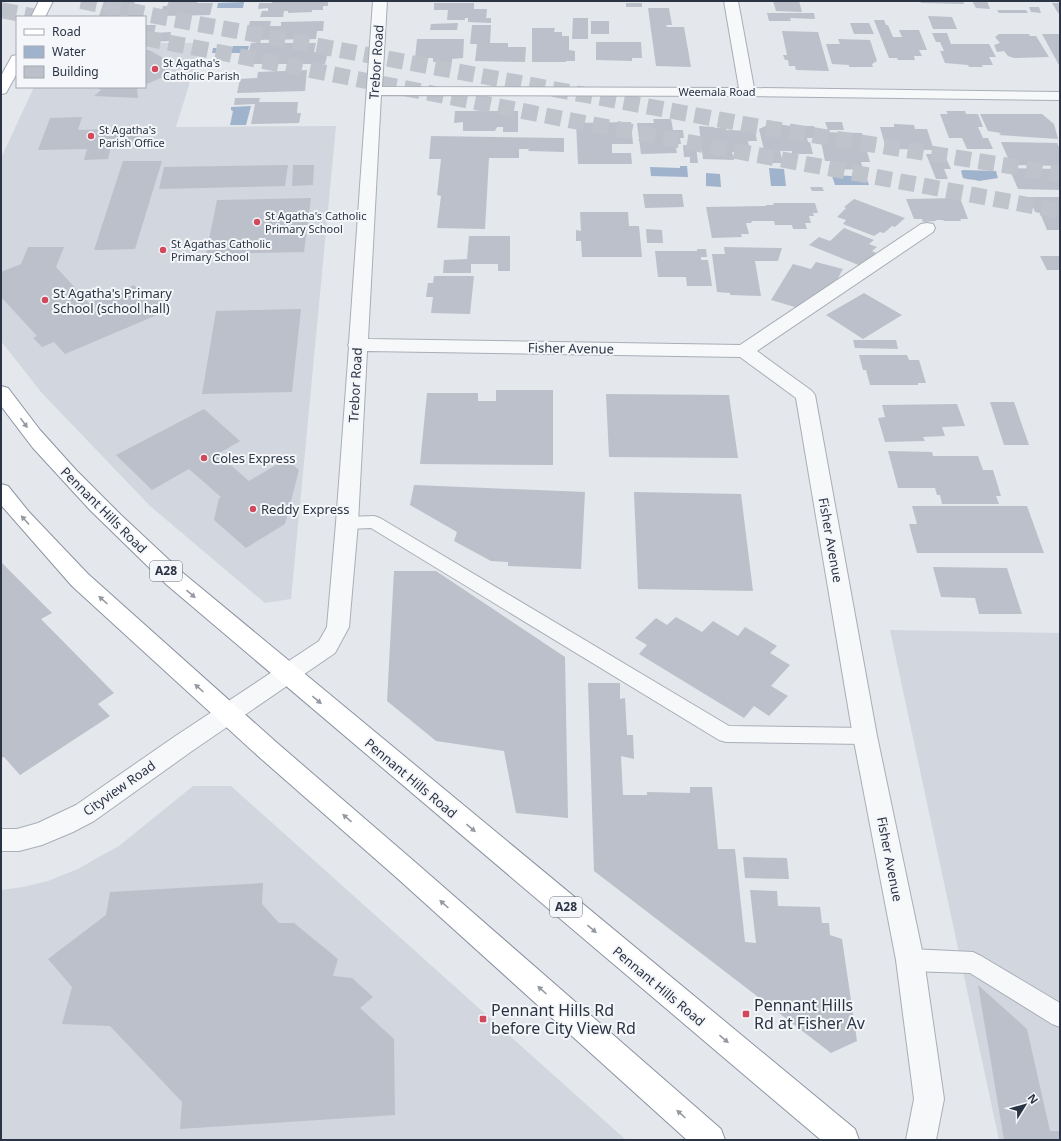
<svg xmlns="http://www.w3.org/2000/svg" width="1061" height="1141" viewBox="0 0 1061 1141" font-family="'Noto Sans',sans-serif">
<style>
.built{fill:#d2d6de}
.water{fill:#9fb4cc}
.building{fill:#bbc0ca}
.lines{fill:none;stroke-linecap:round;stroke-linejoin:round}
.motorway-tunnel{stroke:#bfc3cb;stroke-width:16;stroke-dasharray:16 8;stroke-linecap:butt}
.service-casing{stroke:#a9aeb7;stroke-width:2}
.minor-casing{stroke:#a9aeb7;stroke-width:2}
.primary-casing{stroke:#a3abb8;stroke-width:2}
.trunk-casing{stroke:#8b94a3;stroke-width:2}
.service{fill:#f7f8fa;fill-rule:evenodd}
.minor{fill:#f7f8fa;fill-rule:evenodd}
.primary{fill:#fff;fill-rule:evenodd}
.trunk{fill:#fff;fill-rule:evenodd}
.oneway{fill:#959aa2}
.poi-dot{fill:#d1495b;stroke:#f4f6f9;stroke-width:1.5}
.labels{text-anchor:middle;stroke-width:4;stroke-linejoin:round;paint-order:stroke}
.far-poi-label{font-size:11px;fill:#2b3445;stroke:#f4f6f9;text-anchor:start}
.far-street-label{font-size:11px;fill:#2b3445;stroke:#f4f6f9}
.shield{fill:#f4f6f9;stroke:#676e7b;stroke-width:1}
.shield-label{font-size:12px;font-weight:bold;fill:#2b3445}
.street-label{font-size:13px;fill:#2b3445;stroke:#f4f6f9}
.poi-label{font-size:13px;fill:#2b3445;stroke:#f4f6f9;text-anchor:start}
.near-poi-label{font-size:16px;fill:#2b3445;stroke:#f4f6f9;text-anchor:start}
</style>
<rect width="100%" height="100%" fill="#e4e7ec"/>
<path class="built" d="M145,43H202L176,127L336,126L291,599L265,603L150,506L41,392L1,341V158L34,87H145Z
M890,630L1060,633V1140H999Z
M193,786H231L626,1140H1V890L23,887L48,881L78,869L97,858L119,846Z"/>
<path class="water" d="M244,2L243,8H217L218,3Z
M233,46H249L247,53H212L213,48H232Z
M251,106L246,125H230L233,111L231,110V107Z
M680,166H687L688,177L651,176L650,167L680,168Z
M769,168L784,169L786,186H771Z
M963,170L996,171L998,178L979,181C974,179 968,180 963,178L961,171Z
M706,173L720,174L721,187L706,186Z
M835,175L866,177L869,185H835L832,176Z"/>
<path class="building" d="M104,1H135L134,4H139L136,15L99,16Z
M169,1H197V3H213L210,15L160,16L163,6H167Z
M272,1H328V6H323V10H312V12L288,13V11H284L283,17H260L262,11H268V8L258,9L259,3H272Z
M773,1H799L802,12L776,11Z
M920,1H963L964,4L921,3Z
M972,1H987L990,9L976,8Z
M434,3H474V9H487L486,18H491V23L468,22V18H465V20H447L448,10H434Z
M626,3H642V7H626Z
M1052,3H1060V13H1058Z
M1029,7H1039L1041,13L1031,12Z
M648,8H669L672,25H666L667,27H684L691,67L656,66Z
M997,10H1026L1028,13H999Z
M767,13H814L815,19L790,18L791,21H769Z
M928,16L952,17L957,29H933Z
M573,18H588V39H572Z
M874,20H884L886,25H888L893,37H902L899,30H919L927,50H919L922,56H914L915,60H898L897,58H889Z
M250,21H271L270,26H281V22L324,21L323,31H317L316,39L246,40Z
M591,21H609V34H591Z
M458,23L457,30H430L431,24Z
M850,23H869L874,34H854Z
M145,25H156L154,33L171,32L169,41L145,42Z
M472,25H491L490,43H508V47H526L525,62L475,61L477,44H470Z
M532,28H555L554,32H562V36H569V50L575,51V61H566V62H532Z
M782,31L818,32L829,71L796,70L795,66H789L788,60H785L783,55H787Z
M932,33H947L951,44H989L996,57H989L993,65H982L983,67H969L968,65L945,63L940,51H944L940,42H936Z
M999,34H1029L1030,36H1036L1049,57L1014,58L1008,56L1004,51L997,52L994,45L1000,43L995,37Z
M1042,34H1060V67Z
M417,39H464L463,58L452,59V62H433V58H415Z
M838,39L870,40L877,61L872,64L873,67H849V65L832,64L826,44H840Z
M596,42H641L642,58H632V61L596,60Z
M251,43H316L314,52H328L325,64H245Z
M145,50H149L167,60L163,77L145,85Z
M307,70L305,91L237,93L240,79L257,78L258,72Z
M96,87H141L137,89L138,98L94,96L101,90Z
M235,98H260L259,102H298L297,113H301L299,123L251,124L255,104L234,105Z
M455,111H518V132H503V127H497L495,131H463V122L454,123Z
M946,111H965L966,114H978L983,127H978L983,138H988L993,149H967L962,138H949L940,114H948Z
M980,114H1042L1054,124L1058,139L999,135L1001,133L988,131Z
M82,117L78,130L141,128L138,142H112L108,159L84,160L87,149L38,150L50,118Z
M653,119H671L673,130H683L684,138H680L681,144H675L677,153L641,154L637,123H654Z
M631,122L633,144H612V153H631L632,164H578L576,123Z
M825,122H842L844,130H828Z
M772,123L790,126H814L817,138H807L808,142H810L813,154H792V151H780L783,163H767L759,129Z
M894,124L914,125L915,129H927L934,150L897,149L896,145H885L880,127H894Z
M699,126L714,127L715,128H726V130L755,131L757,141H748L750,153L732,152L734,160L703,159Z
M819,132L862,133L870,162H861L863,170L837,169L835,161H825Z
M431,136L564,138V152L528,151L529,149H519V158H489L485,229L437,228L441,196L437,195L441,159H429Z
M1001,142L1057,143L1060,149V166L1011,165Z
M683,145L696,146L698,163H690V157H684Z
M926,154H944L951,169H944L948,179H936Z
M123,161H162L135,249L94,250Z
M954,161H965L966,165H956Z
M288,165L285,186L159,189L164,167Z
M293,165H314L313,185L292,186Z
M1009,168L1060,169V190L1018,189Z
M810,187H822L824,191H812Z
M643,194H682L684,207L645,208Z
M1029,197H1060V230H1047L1040,213L1035,212Z
M311,198L304,252L206,254L217,200Z
M960,198L968,219H960L961,221H944L943,220H936V221L923,222L922,219H914L906,199Z
M854,199L905,218L895,227L892,226L884,233L880,232L874,236L843,224L846,220L837,217L846,208L844,207Z
M773,203H815L818,213H813L814,216H809L811,223H805L807,229H793L792,225H775L774,221H752L751,223H746L749,234H741L742,237L712,238L706,207L766,206V205H774Z
M580,212H628L629,226H639L642,257H582L581,241H576V230L581,231Z
M844,228L874,240L869,244L877,247L872,251L876,253L861,266L809,245L819,237L830,241Z
M646,229L662,230L663,243H647Z
M469,236H510V271H498V264H471V273H443L444,260L467,259Z
M28,247H64L56,267L89,303L134,285L141,292L148,289L152,290L171,309L65,354L54,342L42,347L33,338L37,336L1,297V272L21,264Z
M724,247L782,248L778,261H755L761,296L730,295V293L717,292L712,254H725Z
M697,249H706L707,257H701V260H708L712,286H687L686,277H658L655,251H697Z
M1040,256H1060V270H1047Z
M816,262L843,269L831,291L826,292L820,291L811,305L805,310L771,300L793,264L811,269Z
M434,276H474L470,314L431,313L433,297H426L428,283H433Z
M864,293L902,315L863,339L826,315Z
M301,309L292,392L202,394L216,311Z
M853,340H896L898,349L855,348Z
M859,355H907L909,360H919L926,383H918V385H870L866,370H863Z
M496,390H553V465L420,464L427,393H478V401H496Z
M606,394L729,395L738,458L609,457Z
M990,402H1014L1029,445H1004Z
M957,404L965,426L942,427L945,436L923,437L925,441L885,442L878,418L885,417L882,405Z
M204,409L240,441L218,454L249,481L286,459L299,470L285,524L246,548L214,520L219,498L221,497L189,469L152,490L116,455Z
M888,451L932,452L933,456H978L983,470H993L1001,496H996L999,504H942L940,495H937L935,488H898Z
M414,485L585,492L581,569L508,566V562L491,561L454,541L457,532L410,505Z
M634,492L741,494L753,591L638,589Z
M912,506H1027L1044,553H917L909,524H917Z
M1,562L52,613L41,619L114,693L98,704L110,716L20,775L4,757L1,758Z
M933,567L1007,568L1022,614H979L975,598L941,597Z
M394,571H436L565,657L568,818L516,813L504,751L436,741L387,701Z
M676,617L702,632L713,621L738,636L745,627L777,646L770,653L790,665L771,686L788,696L769,716L754,706L744,718L639,654L647,645L635,638L656,618L667,625Z
M588,683H620V699L625,698L627,735H633L634,759L621,756L623,795H647V792L690,793V787H712L718,849H735L745,942L756,943L750,890L777,891L778,906L820,907L822,923H829L830,935L842,939L857,1041L831,1053L594,871Z
M743,857L787,858L789,879L745,878Z
M263,883L262,904L279,923H294L338,959L333,976L352,978L373,997L360,1008L394,1039L395,1115L180,1129L182,1102L110,1026L62,1024L72,987L48,959L106,915L110,892Z
M978,985L1027,1029L1050,1131H1060V1140H1004Z"/>
<g class="lines">
<path class="motorway-tunnel" d="M81,1L166,18L749,125L1060,174
M1,10L36,17
M145,38L574,121L1060,211"/>
<defs>
<path id="service" d="M374,516L380,518L729,726L865,728L872,730L875,736L872,742L865,744L726,742L719,740L371,528L347,529L341,527L338,523L341,519L347,517Z
M910,949L973,952L981,956L1060,1003V1027L1052,1024L970,973L910,971L902,967L899,960L902,953Z"/>
<path id="minor" d="M373,1H387L382,87L739,88L724,1H738L754,88L1060,92V100L747,96L381,95L368,339L740,345L921,224L927,223L933,224L935,228L933,232L757,351L812,391L815,395L877,736L924,960L944,1099L936,1140H906L914,1099L896,960L853,736L796,398L740,357L367,351L358,523L349,627L335,653L192,751L94,821L73,832L42,845L19,851H1V829H17L38,823L76,805L174,737L319,641L327,627L336,523L349,347L348,345L349,343Z"/>
<path id="primary" d="M39,1H53L45,17H31Z
M17,55V73L6,93L1,94V76L12,56Z"/>
<path id="trunk" d="M1,386L8,388L40,430L76,470L121,515L183,573L855,1129L859,1140H821L167,585L90,510L33,448L1,406Z
M1,484L8,486L29,512L88,574L276,742L415,862L721,1129L725,1140H687L397,878L258,756L72,586L1,505Z"/>
</defs>
<use href="#service" class="service-casing"/>
<use href="#minor" class="minor-casing"/>
<use href="#primary" class="primary-casing"/>
<use href="#trunk" class="trunk-casing"/>
<use href="#service" class="service"/>
<use href="#minor" class="minor"/>
<use href="#primary" class="primary"/>
<use href="#trunk" class="trunk"/>
</g>
<defs><path id="oneway-solid" d="M-6-.8H1V-3.2L6.5 0L1 3.2V.8H-6Z"/></defs>
<g class="oneway">
<use href="#oneway-solid" transform="translate(24 423) rotate(54)"/>
<use href="#oneway-solid" transform="translate(25 520) rotate(-132)"/>
<use href="#oneway-solid" transform="translate(191 594) rotate(41)"/>
<use href="#oneway-solid" transform="translate(103 600) rotate(-138)"/>
<use href="#oneway-solid" transform="translate(199 688) rotate(-138)"/>
<use href="#oneway-solid" transform="translate(317 700) rotate(40)"/>
<use href="#oneway-solid" transform="translate(347 818) rotate(-139)"/>
<use href="#oneway-solid" transform="translate(471 828) rotate(40)"/>
<use href="#oneway-solid" transform="translate(444 904) rotate(-138)"/>
<use href="#oneway-solid" transform="translate(592 929) rotate(40)"/>
<use href="#oneway-solid" transform="translate(542 990) rotate(-138)"/>
<use href="#oneway-solid" transform="translate(724 1039) rotate(40)"/>
<use href="#oneway-solid" transform="translate(681 1114) rotate(-138)"/>
</g>
<g class="poi-dot">
<circle cx="155" cy="69" r="4"/>
<circle cx="91" cy="136" r="4"/>
<circle cx="257" cy="222" r="4"/>
<circle cx="163" cy="250" r="4"/>
<circle cx="45" cy="300" r="4"/>
<circle cx="204" cy="458" r="4"/>
<circle cx="253" cy="509" r="4"/>
<rect x="742" y="1010" width="8" height="8" rx="2"/>
<rect x="479" y="1015" width="8" height="8" rx="2"/>
</g>
<g class="labels">
<g class="far-poi-label">
<text x="163" y="67">St Agatha's<tspan x="163" dy="13">Catholic Parish</tspan></text>
<text x="99" y="134">St Agatha's<tspan x="99" dy="13">Parish Office</tspan></text>
<text x="265" y="220">St Agatha's Catholic<tspan x="265" dy="13">Primary School</tspan></text>
<text x="171" y="248">St Agathas Catholic<tspan x="171" dy="13">Primary School</tspan></text>
</g>
<g class="far-street-label">
<text x="717" y="96">Weemala Road</text>
</g>
<g class="shield">
<rect x="150" y="561" width="32" height="20" rx="3"/>
<rect x="550" y="897" width="32" height="20" rx="3"/>
</g>
<g class="shield-label">
<text x="166" y="575">A28</text>
<text x="566" y="911">A28</text>
</g>
<g class="street-label">
<text transform="translate(376 62) rotate(-86)" y="5">Trebor Road</text>
<text transform="translate(571 348) rotate(1)" y="5">Fisher Avenue</text>
<text transform="translate(355 385) rotate(-87)" y="5">Trebor Road</text>
<text transform="translate(104 510) rotate(45)" y="5">Pennant Hills Road</text>
<text transform="translate(831 540) rotate(80)" y="5">Fisher Avenue</text>
<text transform="translate(411 778) rotate(40)" y="5">Pennant Hills Road</text>
<text transform="translate(119 788) rotate(-35)" y="5">Cityview Road</text>
<text transform="translate(890 859) rotate(79)" y="5">Fisher Avenue</text>
<text transform="translate(659 986) rotate(40)" y="5">Pennant Hills Road</text>
</g>
<g class="poi-label">
<text x="53" y="298">St Agatha's Primary<tspan x="53" dy="15">School (school hall)</tspan></text>
<text x="212" y="463">Coles Express</text>
<text x="261" y="514">Reddy Express</text>
</g>
<g class="near-poi-label">
<text x="754" y="1011">Pennant Hills<tspan x="754" dy="18">Rd at Fisher Av</tspan></text>
<text x="491" y="1016">Pennant Hills Rd<tspan x="491" dy="18">before City View Rd</tspan></text>
</g>
</g>
<rect width="1061" height="1141" fill="none" stroke="#2b3445" stroke-width="4"/>
<rect x="16" y="16" width="130" height="72" fill="#f4f6f9" stroke="#a4a8b1"/>
<rect x="24" y="29" width="20" height="6" fill="#ffffff" stroke="#a4a8b1"/>
<text x="52" y="36" font-size="12" fill="#2b3445">Road</text>
<rect x="24" y="46" width="20" height="12" fill="#9fb4cc" stroke="#a4a8b1"/>
<text x="52" y="56" font-size="12" fill="#2b3445">Water</text>
<rect x="24" y="66" width="20" height="12" fill="#bbc0ca" stroke="#a4a8b1"/>
<text x="52" y="76" font-size="12" fill="#2b3445">Building</text>
<g transform="translate(1025 1105) rotate(53)" stroke="#f4f6f9" stroke-width="3" paint-order="stroke">
<path d="M0-3L7 15L0 10L-7 15Z" fill="#2b3445"/>
<text y="-6" font-size="11" font-weight="bold" text-anchor="middle" fill="#2b3445">N</text>
</g>
</svg>
